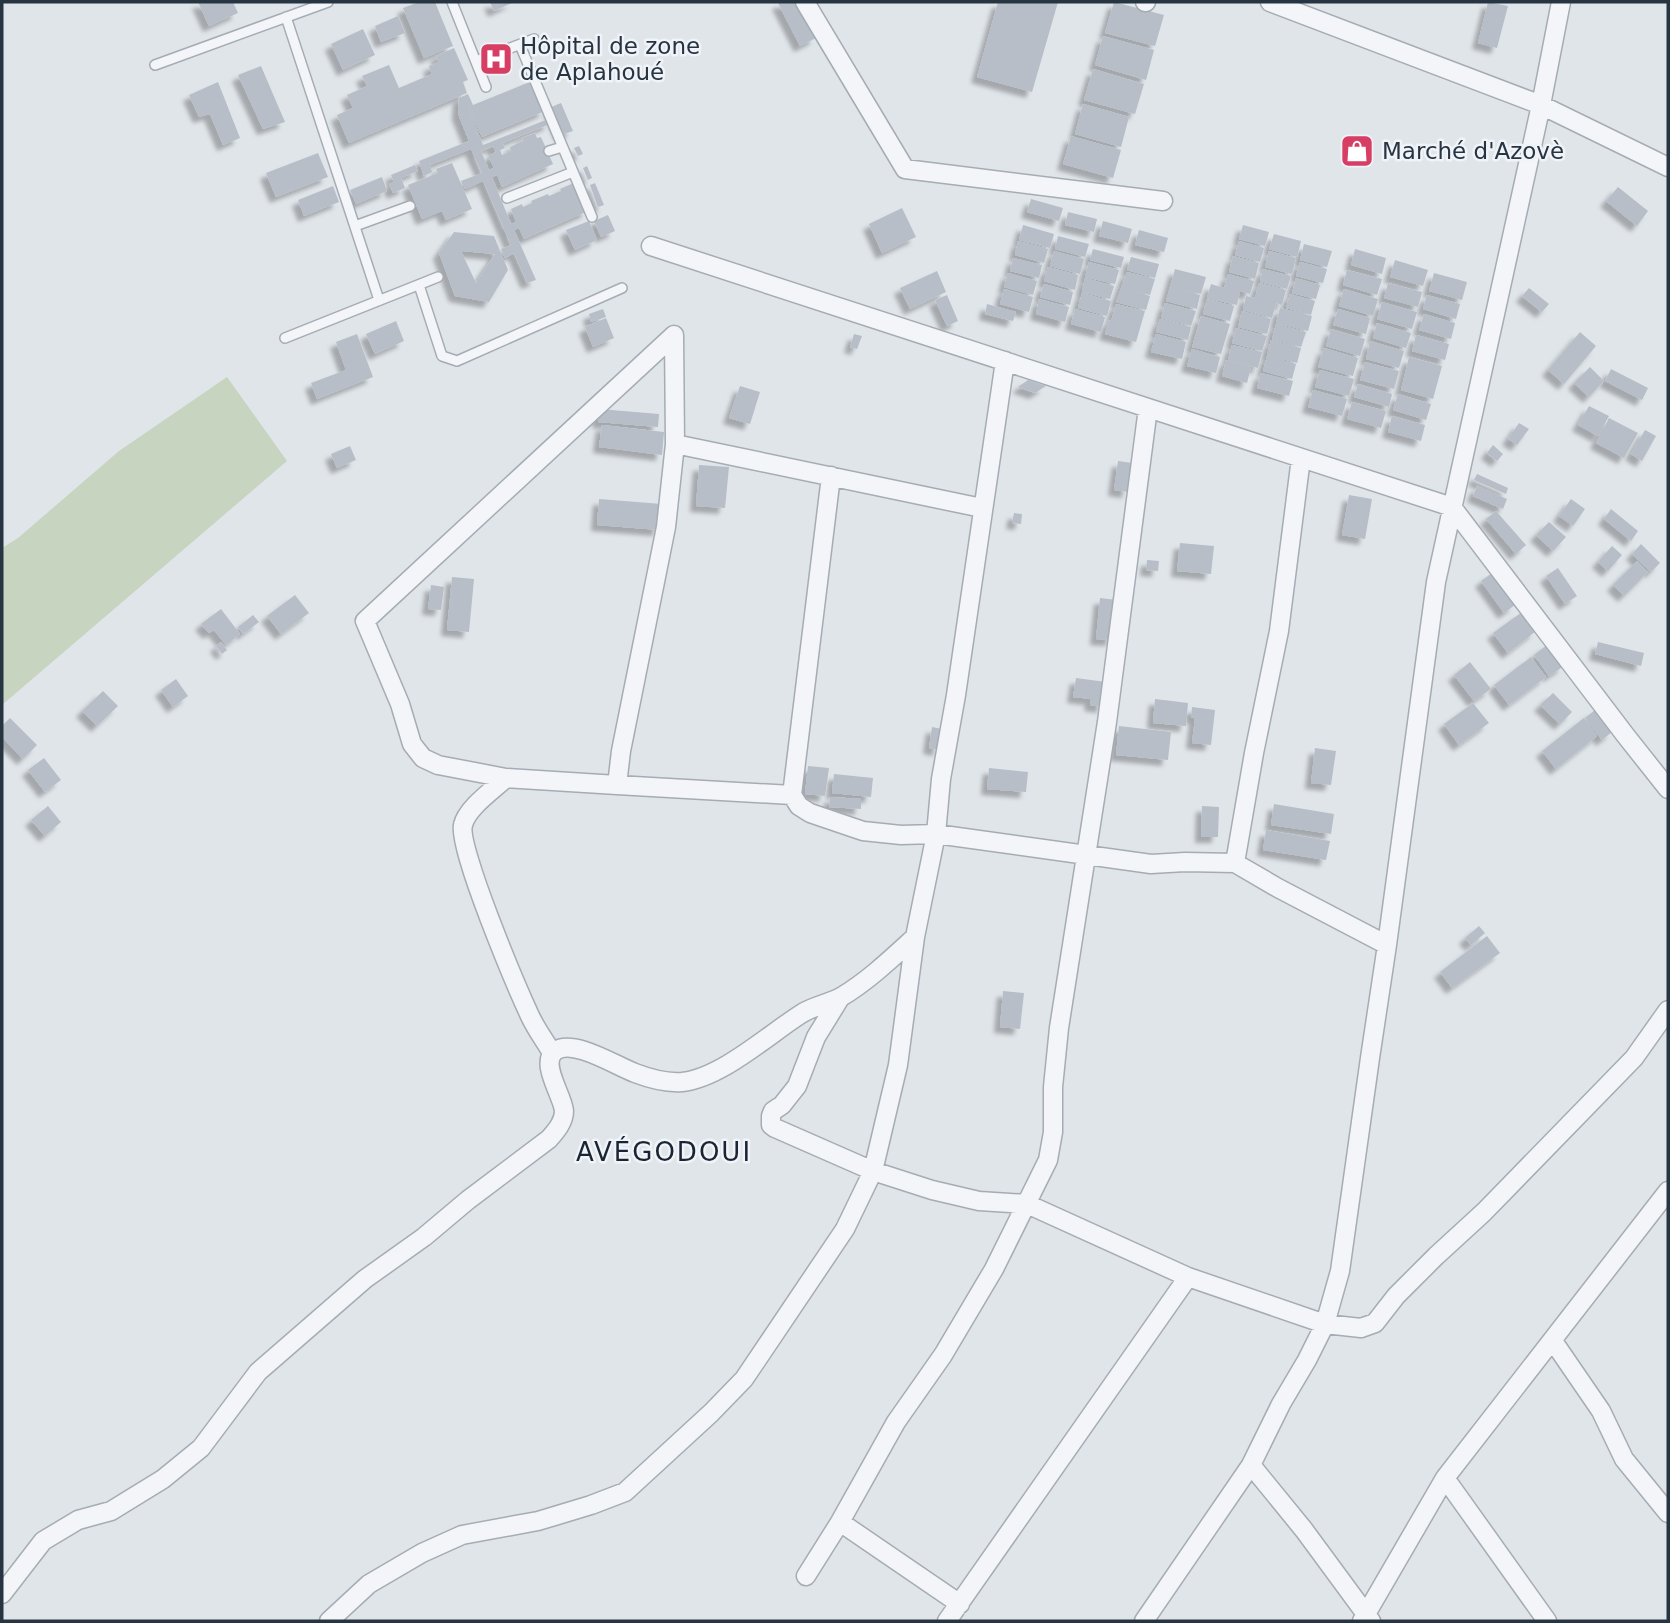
<svg xmlns="http://www.w3.org/2000/svg" width="1670" height="1623" viewBox="0 0 1670 1623" font-family="'DejaVu Sans',sans-serif">
<style>
.green{fill:#c7d4c0}
.building{fill:#b7bec7;fill-rule:evenodd;filter:url(#shadow)}
.lines{fill:none;stroke-linecap:round;stroke-linejoin:round}
.service-casing{stroke:#a5acb4;stroke-width:12}
.minor-casing{stroke:#a5acb4;stroke-width:21}
.service{stroke:#f3f5f8;stroke-width:9}
.minor{stroke:#f3f5f8;stroke-width:18}
.labels{text-anchor:middle;stroke-width:5;stroke-linejoin:round;paint-order:stroke}
.poi-label{font-size:23px;fill:#273442;stroke:#f0f3f7;text-anchor:start}
.quarter-label{font-size:26px;letter-spacing:2px;fill:#1a2533;stroke:#f0f3f7}
</style>
<defs>
<filter id="shadow"><feDropShadow dx="-6" dy="6" stdDeviation="2" flood-color="#0004"/></filter>
</defs>
<rect width="100%" height="100%" fill="#e0e5ea"/>
<path class="green" d="M227,377L287,461L2,705V548L18,538L119,451Z"/>
<path class="building" d="M198,2H233L238,13L209,26Z
M419,2H435L453,46L424,58L403,8Z
M490,2H514L494,11Z
M782,2H798L816,38L800,46L778,3Z
M998,2H1058L1032,92L977,77Z
M1114,2L1164,15L1155,46L1105,33Z
M1488,2L1508,6L1497,48L1478,43Z
M398,16L405,33L381,42L375,26Z
M363,29L375,55L343,70L331,44Z
M1103,36L1154,50L1146,80L1095,65Z
M454,48L468,80L463,82L467,93L349,143L337,115L353,108L347,95L367,86L362,76L389,65L399,88L432,74L429,66L439,62L436,56Z
M261,66L285,122L263,129L238,75Z
M1093,69L1144,84L1135,114L1084,100Z
M532,81L545,111L482,137L468,106L483,145L548,119L550,124L502,143L505,148L500,150L502,155L511,151L510,147L523,141L522,138L535,133L537,138L541,137L553,164L502,187L497,175L492,177L511,224L516,222L511,209L522,204L523,207L532,203L531,201L548,194L549,196L561,191L560,189L576,182L588,211L524,239L519,228L514,230L536,280L527,283L514,253L505,258L501,249L511,245L483,181L465,189L461,181L482,173L471,149L430,165L432,172L424,176L419,161L469,141L458,114L459,98L468,94L473,105ZM493,146L496,152L488,156L494,168L489,170L481,151Z
M218,82L240,138L223,145L210,114L199,117L189,95Z
M561,103L573,131L561,135L549,108Z
M1083,104L1129,117L1121,147L1075,134Z
M1071,136L1121,150L1113,178L1063,164Z
M579,146L583,154L578,156L574,148Z
M318,153L328,177L276,197L266,173Z
M452,163L472,209L446,220L442,211L422,219L408,185L438,173L436,169Z
M415,165L418,171L401,178L405,188L393,193L389,184L394,182L391,175Z
M587,166L592,178L588,180L583,168Z
M382,177L387,191L356,204L350,190Z
M595,183L604,205L598,207L590,185Z
M333,186L339,202L304,216L298,200Z
M1618,187L1648,211L1637,226L1606,201Z
M1031,199L1063,208L1059,221L1027,212Z
M902,208L916,237L882,253L869,224Z
M1068,212L1097,219L1094,232L1065,225Z
M608,215L615,231L601,237L594,221Z
M589,221L597,240L575,250L566,230Z
M1103,221L1132,229L1128,243L1099,236Z
M1023,225L1054,234L1050,248L1019,240Z
M1243,225L1269,232L1265,246L1239,239Z
M1139,230L1168,238L1164,252L1135,245Z
M454,232L494,236L508,270L489,302L455,296L439,253ZM461,251L495,254L476,283Z
M1274,234L1301,241L1297,257L1269,249Z
M1058,236L1089,244L1085,257L1055,249Z
M1018,241L1048,249L1044,263L1015,255Z
M1239,241L1264,248L1260,262L1235,255Z
M1304,244L1332,251L1327,267L1300,260Z
M1093,249L1124,257L1121,268L1090,260Z
M1355,249L1386,258L1382,274L1351,265Z
M1054,251L1084,259L1080,274L1050,266Z
M1269,251L1296,258L1292,274L1265,267Z
M1233,256L1259,263L1255,279L1229,272Z
M1131,257L1159,264L1155,278L1127,270Z
M1013,258L1042,265L1039,278L1010,271Z
M1395,260L1428,270L1423,286L1390,277Z
M1089,262L1119,270L1115,284L1085,277Z
M1300,262L1327,269L1323,283L1296,276Z
M1048,267L1078,275L1075,290L1044,281Z
M1175,269L1206,277L1201,294L1174,287L1200,295L1197,309L1166,301Z
M1263,269L1291,276L1287,289L1260,282Z
M1347,270L1382,279L1377,295L1343,285Z
M937,271L946,292L910,309L900,288Z
M1127,272L1155,279L1150,295L1126,289L1150,296L1146,310L1116,302Z
M1008,273L1037,281L1033,295L1004,287Z
M1434,273L1467,282L1462,300L1429,291Z
M1228,274L1254,281L1250,294L1240,291L1237,305L1207,298L1211,284L1224,288Z
M1085,278L1114,286L1110,299L1082,292Z
M1296,278L1320,285L1316,299L1292,293Z
M1259,283L1286,290L1282,305L1276,303L1272,318L1243,310L1246,296L1255,298Z
M1388,283L1422,292L1418,307L1384,298Z
M1044,284L1073,292L1070,305L1040,297Z
M1529,288L1549,304L1542,312L1522,296Z
M1004,289L1033,297L1029,312L1000,304Z
M1344,289L1378,299L1373,316L1339,306Z
M1082,293L1111,301L1107,316L1078,308Z
M1290,294L1315,301L1311,315L1286,308Z
M947,295L958,321L947,326L935,300Z
M1427,295L1460,304L1456,319L1423,309Z
M1039,299L1069,307L1065,322L1036,314Z
M1207,299L1234,306L1230,321L1203,314Z
M1382,302L1417,312L1412,329L1377,319Z
M1165,303L1196,311L1191,326L1161,318Z
M987,304L1016,312L1013,321L985,314Z
M1116,304L1145,311L1136,342L1105,334L1109,320L1111,321Z
M1280,308L1312,316L1308,331L1276,323Z
M603,309L606,317L591,322L589,314Z
M1075,309L1105,317L1101,332L1071,324Z
M1338,309L1370,318L1366,334L1333,325Z
M1242,311L1271,319L1267,334L1238,327Z
M1424,314L1455,323L1451,339L1419,330Z
M1201,316L1230,324L1221,354L1192,347Z
M606,318L614,338L593,347L585,327Z
M1160,319L1191,327L1188,340L1156,332Z
M396,321L404,341L375,354L366,334Z
M1377,323L1411,333L1406,348L1373,338Z
M1276,324L1306,332L1301,347L1272,339Z
M1236,328L1267,336L1262,351L1232,343Z
M1331,329L1365,339L1360,356L1326,346Z
M1580,332L1596,346L1564,384L1548,370Z
M357,334L373,377L317,399L311,383L346,370L336,342Z
M854,334L862,336L857,349L850,347Z
M1156,334L1186,342L1182,359L1151,352Z
M1416,335L1449,344L1445,360L1412,351Z
M1271,340L1301,348L1297,363L1267,355Z
M1370,341L1404,351L1399,368L1366,359Z
M1232,345L1262,352L1258,368L1228,360Z
M1324,348L1358,358L1353,376L1318,367Z
M1192,349L1220,357L1216,373L1187,366Z
M1267,356L1296,364L1292,379L1263,371Z
M1409,357L1442,366L1433,399L1401,390Z
M1226,360L1251,367L1247,383L1222,376Z
M1365,362L1399,371L1394,389L1360,380Z
M1590,367L1604,381L1589,397L1574,383Z
M1611,369L1648,388L1642,400L1605,381Z
M1320,370L1354,379L1349,396L1315,387Z
M1261,373L1293,381L1289,396L1257,388Z
M1028,380L1046,386L1035,393L1018,387Z
M1358,384L1392,394L1389,407L1354,397Z
M740,386L760,392L750,424L729,418Z
M1313,390L1347,399L1342,416L1308,407Z
M1398,394L1431,404L1426,420L1393,410Z
M1352,402L1386,411L1381,428L1347,419Z
M1589,406L1609,416L1598,436L1578,425Z
M599,409L659,414L658,427L598,422Z
M1392,416L1425,425L1421,441L1388,432Z
M1609,418L1638,433L1624,458L1596,443Z
M1519,423L1529,429L1517,445L1508,439Z
M602,425L664,432L662,455L599,447Z
M1645,430L1656,436L1642,461L1631,454Z
M1493,445L1503,454L1497,461L1487,453Z
M350,446L356,460L337,468L331,454Z
M1118,461L1132,463L1128,492L1114,490Z
M699,465L729,467L725,508L696,506Z
M1477,474L1508,488L1506,494L1474,480Z
M1477,486L1507,499L1503,509L1473,496Z
M1349,495L1372,499L1365,539L1342,535Z
M599,499L662,504L659,530L597,525Z
M1571,499L1585,509L1573,526L1559,516Z
M1611,509L1638,531L1631,541L1604,519Z
M1496,511L1526,545L1516,554L1486,519Z
M1014,513L1022,514L1021,524L1012,523Z
M1549,522L1566,537L1553,551L1536,535Z
M1180,543L1214,546L1211,574L1177,571Z
M1641,544L1660,563L1651,572L1632,554Z
M1612,546L1622,555L1608,571L1598,562Z
M1147,560L1159,561L1158,571L1146,570Z
M1637,561L1648,572L1624,596L1613,585Z
M1558,568L1577,596L1565,604L1546,576Z
M1492,573L1515,605L1504,613L1481,581Z
M452,577L474,579L469,632L447,630Z
M431,585L444,587L441,610L428,609Z
M295,595L309,613L281,634L267,616Z
M1100,598L1117,600L1112,640L1096,639Z
M221,609L240,634L226,645L214,630L209,633L201,624Z
M1522,612L1536,631L1508,653L1493,633Z
M253,615L259,622L243,634L238,627Z
M221,642L227,650L222,654L216,646Z
M1598,642L1644,653L1641,666L1595,654Z
M1548,644L1564,666L1549,676L1534,655Z
M1531,657L1546,677L1509,705L1494,685Z
M1470,662L1491,689L1474,701L1454,675Z
M1076,678L1106,682L1103,707L1090,705L1091,699L1073,697Z
M176,679L188,696L173,707L161,690Z
M103,691L118,706L97,726L82,711Z
M1553,693L1572,712L1560,724L1540,705Z
M1155,699L1188,703L1186,726L1153,723Z
M1473,703L1489,723L1459,745L1444,724Z
M1192,707L1215,710L1211,745L1192,743L1195,718L1191,717Z
M1595,710L1612,732L1602,740L1585,718Z
M10,718L37,745L23,759L2,737V726Z
M1584,718L1597,736L1556,769L1542,751Z
M1119,726L1171,732L1168,760L1116,755Z
M932,727L942,729L939,750L929,748Z
M1315,748L1336,751L1331,785L1311,783Z
M44,758L61,780L45,792L28,770Z
M808,766L829,768L825,796L805,794Z
M989,768L1028,772L1026,792L987,789Z
M834,774L873,778L871,797L832,793Z
M830,797L861,799V809L829,807Z
M1274,804L1334,814L1331,834L1271,825Z
M48,806L61,822L45,836L31,820Z
M1202,806L1219,807L1218,837H1201Z
M1266,830L1330,841L1326,860L1263,850Z
M1479,926L1485,933L1471,945L1465,938Z
M1487,936L1500,953L1452,988L1440,972Z
M1003,991L1024,993L1020,1029L1000,1027Z"/>
<g class="lines">
<defs>
<path id="service" d="M452,2L486,87
M286,17L379,300
M520,45L592,217
M476,61L534,39
M155,65L328,2
M549,151L562,147
M507,198L573,172
M355,226L410,206
M419,285L442,356L457,361L622,288
M285,338L438,277"/>
<path id="minor" d="M805,2L905,169L1163,201
M1145,2H1146
M1270,2L1541,105L1668,167
M651,246L1452,507L1626,736L1668,789
M674,335L675,444L666,527L621,751L617,785L506,778L438,765L423,758L412,744L400,704L365,621Z
M675,444L982,508
M831,476L792,795L799,806L810,813L863,831L901,835L936,834L1151,864L1185,862L1235,863L1278,888L1387,945
M506,778C493,790 467,808 463,825C457,847 517,988 530,1016C536,1029 545,1041 552,1053
M617,785L792,795
M1235,863L1254,753L1279,631L1301,458
M840,998L816,1037L797,1086L782,1105L773,1111L771,1116V1125L775,1128L873,1171L932,1190L979,1201L1027,1204L1188,1277L1325,1324L1361,1328L1375,1323L1396,1296L1436,1256L1484,1212L1634,1058L1668,1010
M1553,1341L1601,1411L1624,1459L1668,1513
M1251,1465L1304,1530L1371,1621
M1445,1478L1547,1621
M840,1522L960,1604
M806,1576L840,1522L896,1422L943,1355L994,1269L1048,1160L1053,1132V1087L1059,1028L1107,722L1148,408
M2,1594L43,1541L78,1520L111,1511L163,1479L201,1448L258,1372L365,1279L424,1237L468,1200L549,1139C556,1131 564,1122 564,1111C563,1096 539,1063 555,1051C573,1038 616,1066 635,1073C648,1078 667,1083 682,1082C721,1078 768,1035 801,1014C813,1006 828,1004 841,997C868,981 892,958 915,937
M329,1621L369,1584L422,1553L462,1535L538,1521L591,1505L625,1492L711,1413L744,1379L845,1229L873,1171L898,1065L915,937L936,834L941,779L956,695L1005,361
M947,1621L1188,1277
M1144,1621L1251,1465L1281,1404L1307,1360L1325,1324L1340,1271L1370,1058L1387,945L1436,582L1541,105L1561,2
M1362,1621L1445,1478L1668,1191"/>
</defs>
<use href="#service" class="service-casing"/>
<use href="#minor" class="minor-casing"/>
<use href="#service" class="service"/>
<use href="#minor" class="minor"/>
</g>
<defs>
<symbol id="hospital-square" viewBox="-11 -11 22 22"><rect x="-9" y="-9" width="18" height="18" rx="4" fill="#d63e64" stroke="#f0f3f7"/><path d="M-5-5h3v3.5h4V-5h3V5h-3V1.5h-4V5h-3Z" fill="#fff"/></symbol>
<symbol id="shop-square" viewBox="-11 -11 22 22"><rect x="-9" y="-9" width="18" height="18" rx="4" fill="#d63e64" stroke="#f0f3f7"/><path d="M-5-2.5h2.3a2.7 3.5 0 0 1 5.4 0H5L5.5 6h-11ZM-1.5-2.5h3a1.5 2.3 0 0 0-3 0Z" fill="#fff"/></symbol>
</defs>
<g fill-rule="evenodd">
<use href="#hospital-square" x="477" y="40" width="38" height="38"/>
<use href="#shop-square" x="1338" y="132" width="38" height="38"/>
</g>
<g class="labels">
<g class="poi-label">
<text x="520" y="54">Hôpital de zone<tspan x="520" dy="26">de Aplahoué</tspan></text>
<text x="1382" y="159">Marché d'Azovè</text>
</g>
<g class="quarter-label">
<text x="664" y="1161">AVÉGODOUI</text>
</g>
</g>
<rect width="1670" height="1623" fill="none" stroke="#273442" stroke-width="7"/>
</svg>
